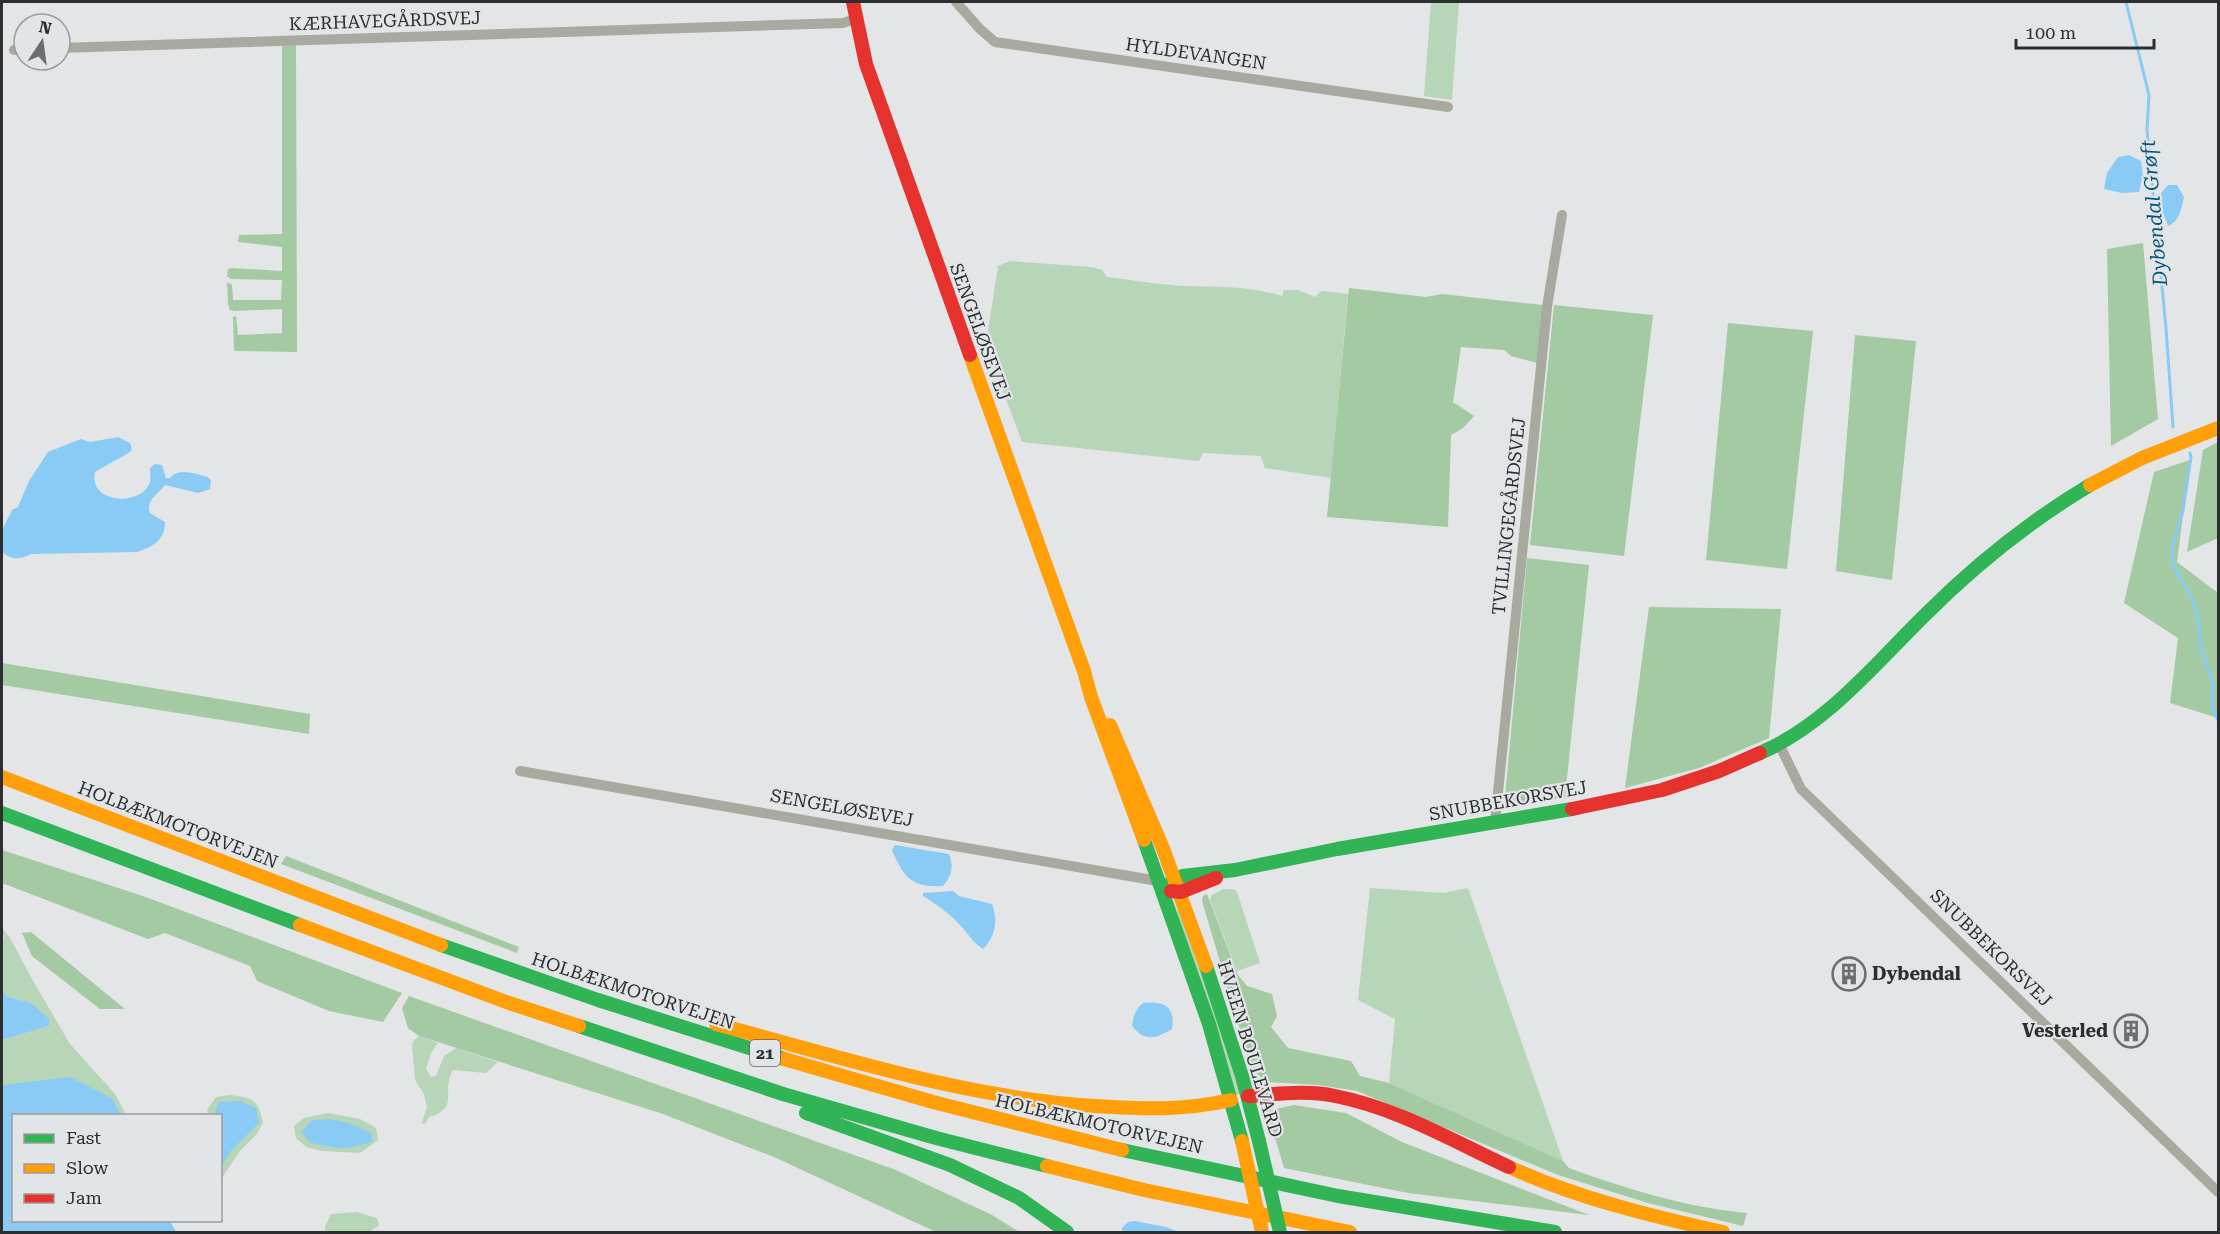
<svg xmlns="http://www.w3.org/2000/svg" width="2220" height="1234" viewBox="0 0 2220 1234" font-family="'Roboto Serif',serif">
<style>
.green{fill:#b7d5b7}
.forest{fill:#a3caa3}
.water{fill:#8acbf5}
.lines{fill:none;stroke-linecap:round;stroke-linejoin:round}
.stream{stroke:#8acbf5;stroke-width:3}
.street{stroke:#a8a99f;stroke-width:10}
.fast{stroke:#30b455;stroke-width:14}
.slow{stroke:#ff9f0a;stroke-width:14}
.jam{stroke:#e5322d;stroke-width:14}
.fast-bridge{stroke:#30b455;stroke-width:14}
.slow-bridge{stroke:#ff9f0a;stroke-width:14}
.labels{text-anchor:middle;stroke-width:4.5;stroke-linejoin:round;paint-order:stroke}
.shield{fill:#e2e5e7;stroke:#636566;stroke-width:1.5}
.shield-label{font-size:16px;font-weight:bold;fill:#2d2e2f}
.street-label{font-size:18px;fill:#2d2e2f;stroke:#e2e5e7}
.poi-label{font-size:18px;font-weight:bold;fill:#2d2e2f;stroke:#e2e5e7;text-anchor:start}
.water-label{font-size:20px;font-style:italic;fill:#075379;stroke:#e2e5e7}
</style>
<rect width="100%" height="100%" fill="#e3e5e6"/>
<path class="green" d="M1431,2H1459L1452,100L1424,96Z
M1010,261L1091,267L1102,270L1107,277C1133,280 1159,285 1185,286C1219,287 1249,286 1282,296L1284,290H1298L1315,297L1322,291L1348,294L1331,478L1265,468L1261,456L1203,453L1199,461L1022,442L988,350L987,337L998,266Z
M1370,888L1444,893L1468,888L1563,1161L1389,1083L1395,1019L1358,1000Z
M1223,889H1234L1237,892L1260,963L1237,971L1210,900L1212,895Z
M1179,902L1242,1092L1235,1096L1180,924L1176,904Z
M2,929L9,936L32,979L70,1044L115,1094L126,1115H121L113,1099L26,1083L2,1085V1040L49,1026L31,1003L6,996L2,991V947L4,938Z
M419,1036L438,1043L431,1053L426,1069L431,1077L436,1076L444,1056L456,1048L498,1062L486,1073L453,1070C440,1093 461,1107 429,1117L425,1124L422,1123L427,1107L424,1094L415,1080L412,1045L414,1040Z
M230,1095C253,1098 257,1098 263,1122L257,1134L240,1151L221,1179L220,1116L208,1115L207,1110L216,1097Z
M328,1113L360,1119L376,1128L378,1140L360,1153L322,1151L306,1147L296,1138L294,1126L304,1118Z
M357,1212L377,1218L379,1225L369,1232H326L325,1227L331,1214Z"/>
<path class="forest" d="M296,45L297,352L235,351L234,349L233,317L236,316L238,335L282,333V309L235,311L230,310L228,304L227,282L232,285L233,300H281L282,280L231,279L227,276L228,269L232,268L282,271V247L238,242L239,235L282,234V46Z
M2143,243L2158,419L2111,446L2107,249Z
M1349,288L1426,297L1442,294L1543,305L1537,363L1511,356L1504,350L1461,347L1453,402L1474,416L1463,428L1451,435L1448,527L1327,517Z
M1554,305L1653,315L1624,556L1530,545Z
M1728,323L1813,331L1787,569L1706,560Z
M1855,335L1916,341L1892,580L1836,571Z
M2218,442V538L2187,552L2203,450Z
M2190,460L2177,562L2218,593V718L2170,703L2178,638L2124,603L2154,472Z
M1527,558L1589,565L1565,797L1504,809Z
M1649,607L1781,609L1769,738L1699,768L1625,788Z
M2,663L310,714L309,734L2,685Z
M2,850L143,896L402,993L383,1022L329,1011L257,981L250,966L165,933L148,939L2,883Z
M286,856L519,947L517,953L281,864Z
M1207,894L1238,975L1247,986L1272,994L1277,1016L1271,1027L1288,1048L1351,1061L1360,1076L1389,1083L1563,1161L1569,1168C1627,1189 1685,1207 1747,1213L1743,1226L1648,1203L1558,1175L1357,1091L1318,1085L1267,1082L1252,1070L1202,901L1203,896Z
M31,932L125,1009H100L32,956L22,933Z
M409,996L896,1170L992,1215L1019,1232H936L774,1157L663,1114L419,1036L408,1028L402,1008Z
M1294,1105L1346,1113L1402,1142L1589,1215L1408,1193L1284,1168L1267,1111Z"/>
<path class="water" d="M2129,155L2141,161L2143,176L2139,192L2122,193L2104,189L2107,173L2118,157Z
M2168,185H2177L2184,197C2181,209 2180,221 2168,226L2162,210L2161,193Z
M118,437L130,443L132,449L130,452L95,472C88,504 142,507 150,482C151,478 150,472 150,468L155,464L162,465L166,478H170C179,467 195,474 208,477L211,481L210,489L198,493L165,485C158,494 145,501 150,513L165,522C165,541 152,547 137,552L31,554C19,560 12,560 2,552V530L12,510L18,507L29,481L48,452L81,439L90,442Z
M895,845L949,854C954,867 952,875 943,886C911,888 903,876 892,850Z
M953,891L959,896L992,904C998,920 996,936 983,949C972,942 968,933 959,924C949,913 936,904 923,896V893Z
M2,991L6,996L31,1003L49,1019V1026L2,1040Z
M1143,1003C1163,1001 1176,1006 1172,1029C1155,1039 1145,1042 1132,1026C1133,1017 1136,1008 1143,1003Z
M70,1077L113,1099L121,1115L14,1116V1220L170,1221L176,1232H2V1085Z
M241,1101L256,1108L259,1123L230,1152L221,1167L220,1116L214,1114L219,1102Z
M329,1119C345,1121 357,1126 371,1133L373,1141C348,1151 334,1149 309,1142L301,1131L313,1120Z
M1134,1221L1166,1227L1179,1232H1122V1228L1128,1222Z"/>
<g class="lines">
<path class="stream" d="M2126,2L2149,95L2147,130L2166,328L2173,427
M2190,453L2191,457L2183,511L2172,547L2173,565L2193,600L2198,621L2201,649L2213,682L2212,707L2218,720"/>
<path class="street" d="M956,2L980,29L995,42L1448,107
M60,48L843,23L855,19
M14,50L24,49
M1779,744L1801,789L2218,1192
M520,771L1158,881
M1495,822L1547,307L1562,215"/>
<path class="fast" d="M1760,753C1826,725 1875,664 1925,615C1975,565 2030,521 2090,485
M2,813L300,925
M1144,840L1209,1024L1242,1141
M1162,890L1176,878L1183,876L1235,870L1337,849L1572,809
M441,945L598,1000L784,1059
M1206,966L1242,1076L1259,1141
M579,1026L783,1094L936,1138L1047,1166
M806,1113L950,1165L1019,1198L1067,1232
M1122,1150L1338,1196L1555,1232"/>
<path class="slow" d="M970,355L1084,671L1091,697L1144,840
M2090,485L2142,458L2218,428
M1110,725L1162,846L1206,966
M2,777L441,945
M300,925L509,1003L579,1026
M716,1024C841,1057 965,1098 1095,1106C1144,1109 1182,1111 1231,1100
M784,1059L933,1102L1122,1150
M1047,1166L1144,1190L1350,1232
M1509,1167C1577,1198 1651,1216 1723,1232"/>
<path class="jam" d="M853,2L866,64L970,355
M1572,809L1662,790L1719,771L1760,753
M1171,891L1181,892L1216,878
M1248,1096C1277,1094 1307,1090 1335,1096C1397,1108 1453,1141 1509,1167"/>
<path class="fast-bridge" d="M1259,1141L1280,1232"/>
<path class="slow-bridge" d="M1242,1141L1262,1232"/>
</g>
<defs>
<symbol id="building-ring" viewBox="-11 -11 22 22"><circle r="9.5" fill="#e2e5e7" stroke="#6d6e6f" stroke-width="1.5"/><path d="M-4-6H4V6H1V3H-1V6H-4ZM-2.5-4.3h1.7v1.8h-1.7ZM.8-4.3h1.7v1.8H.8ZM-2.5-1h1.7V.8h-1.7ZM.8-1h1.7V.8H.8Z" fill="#6d6e6f"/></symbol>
</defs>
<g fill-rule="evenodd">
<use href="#building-ring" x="1830" y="955" width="38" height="38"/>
<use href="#building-ring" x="2112" y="1012" width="38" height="38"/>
</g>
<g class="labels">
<rect class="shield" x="750" y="1040" width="30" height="26" rx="4.5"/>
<g class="shield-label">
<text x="765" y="1059">21</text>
</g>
<g class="street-label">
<text transform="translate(385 21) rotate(-2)" y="6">KÆRHAVEGÅRDSVEJ</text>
<text transform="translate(1196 54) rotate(8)" y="6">HYLDEVANGEN</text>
<text transform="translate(980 332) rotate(70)" y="6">SENGELØSEVEJ</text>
<text transform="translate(1509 516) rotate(-84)" y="6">TVILLINGEGÅRDSVEJ</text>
<text transform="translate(1508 801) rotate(-10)" y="6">SNUBBEKORSVEJ</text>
<text transform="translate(842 808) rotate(10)" y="6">SENGELØSEVEJ</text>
<text transform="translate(178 825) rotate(21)" y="6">HOLBÆKMOTORVEJEN</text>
<text transform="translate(1991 948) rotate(44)" y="6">SNUBBEKORSVEJ</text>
<text transform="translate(633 991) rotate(18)" y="6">HOLBÆKMOTORVEJEN</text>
<text transform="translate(1250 1049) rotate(73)" y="6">HVEEN BOULEVARD</text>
<text transform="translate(1099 1124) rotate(13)" y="6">HOLBÆKMOTORVEJEN</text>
</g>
<g class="poi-label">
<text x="1872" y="980">Dybendal</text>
<text x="2108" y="1037" text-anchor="end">Vesterled</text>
</g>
<g class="water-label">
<text transform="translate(2154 213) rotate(-95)" y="7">Dybendal Grøft</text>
</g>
</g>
<rect width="2220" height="1234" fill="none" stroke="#2d2e2f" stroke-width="6"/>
<rect x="12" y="1114" width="210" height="108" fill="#e2e5e7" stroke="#9a9c9d" stroke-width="1.5"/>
<rect x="24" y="1134" width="30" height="9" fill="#30b455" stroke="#9a9c9d" stroke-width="1.5"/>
<text x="66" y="1144" font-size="18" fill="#2d2e2f">Fast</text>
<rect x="24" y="1164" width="30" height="9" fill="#ff9f0a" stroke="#9a9c9d" stroke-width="1.5"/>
<text x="66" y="1174" font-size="18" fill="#2d2e2f">Slow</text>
<rect x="24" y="1194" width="30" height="9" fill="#e5322d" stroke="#9a9c9d" stroke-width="1.5"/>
<text x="66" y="1204" font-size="18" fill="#2d2e2f">Jam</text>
<g transform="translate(42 42) rotate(13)"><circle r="28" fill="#e2e5e7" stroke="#9a9c9d" stroke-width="1.5"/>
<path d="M0-4.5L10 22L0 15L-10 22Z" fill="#6d6e6f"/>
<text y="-9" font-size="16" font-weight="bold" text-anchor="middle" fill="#2d2e2f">N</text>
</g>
<path d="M2016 39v9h138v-9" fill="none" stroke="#2d2e2f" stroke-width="3"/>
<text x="2025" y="39" font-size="18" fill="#2d2e2f" stroke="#e2e5e7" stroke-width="4.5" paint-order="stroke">100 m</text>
</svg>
